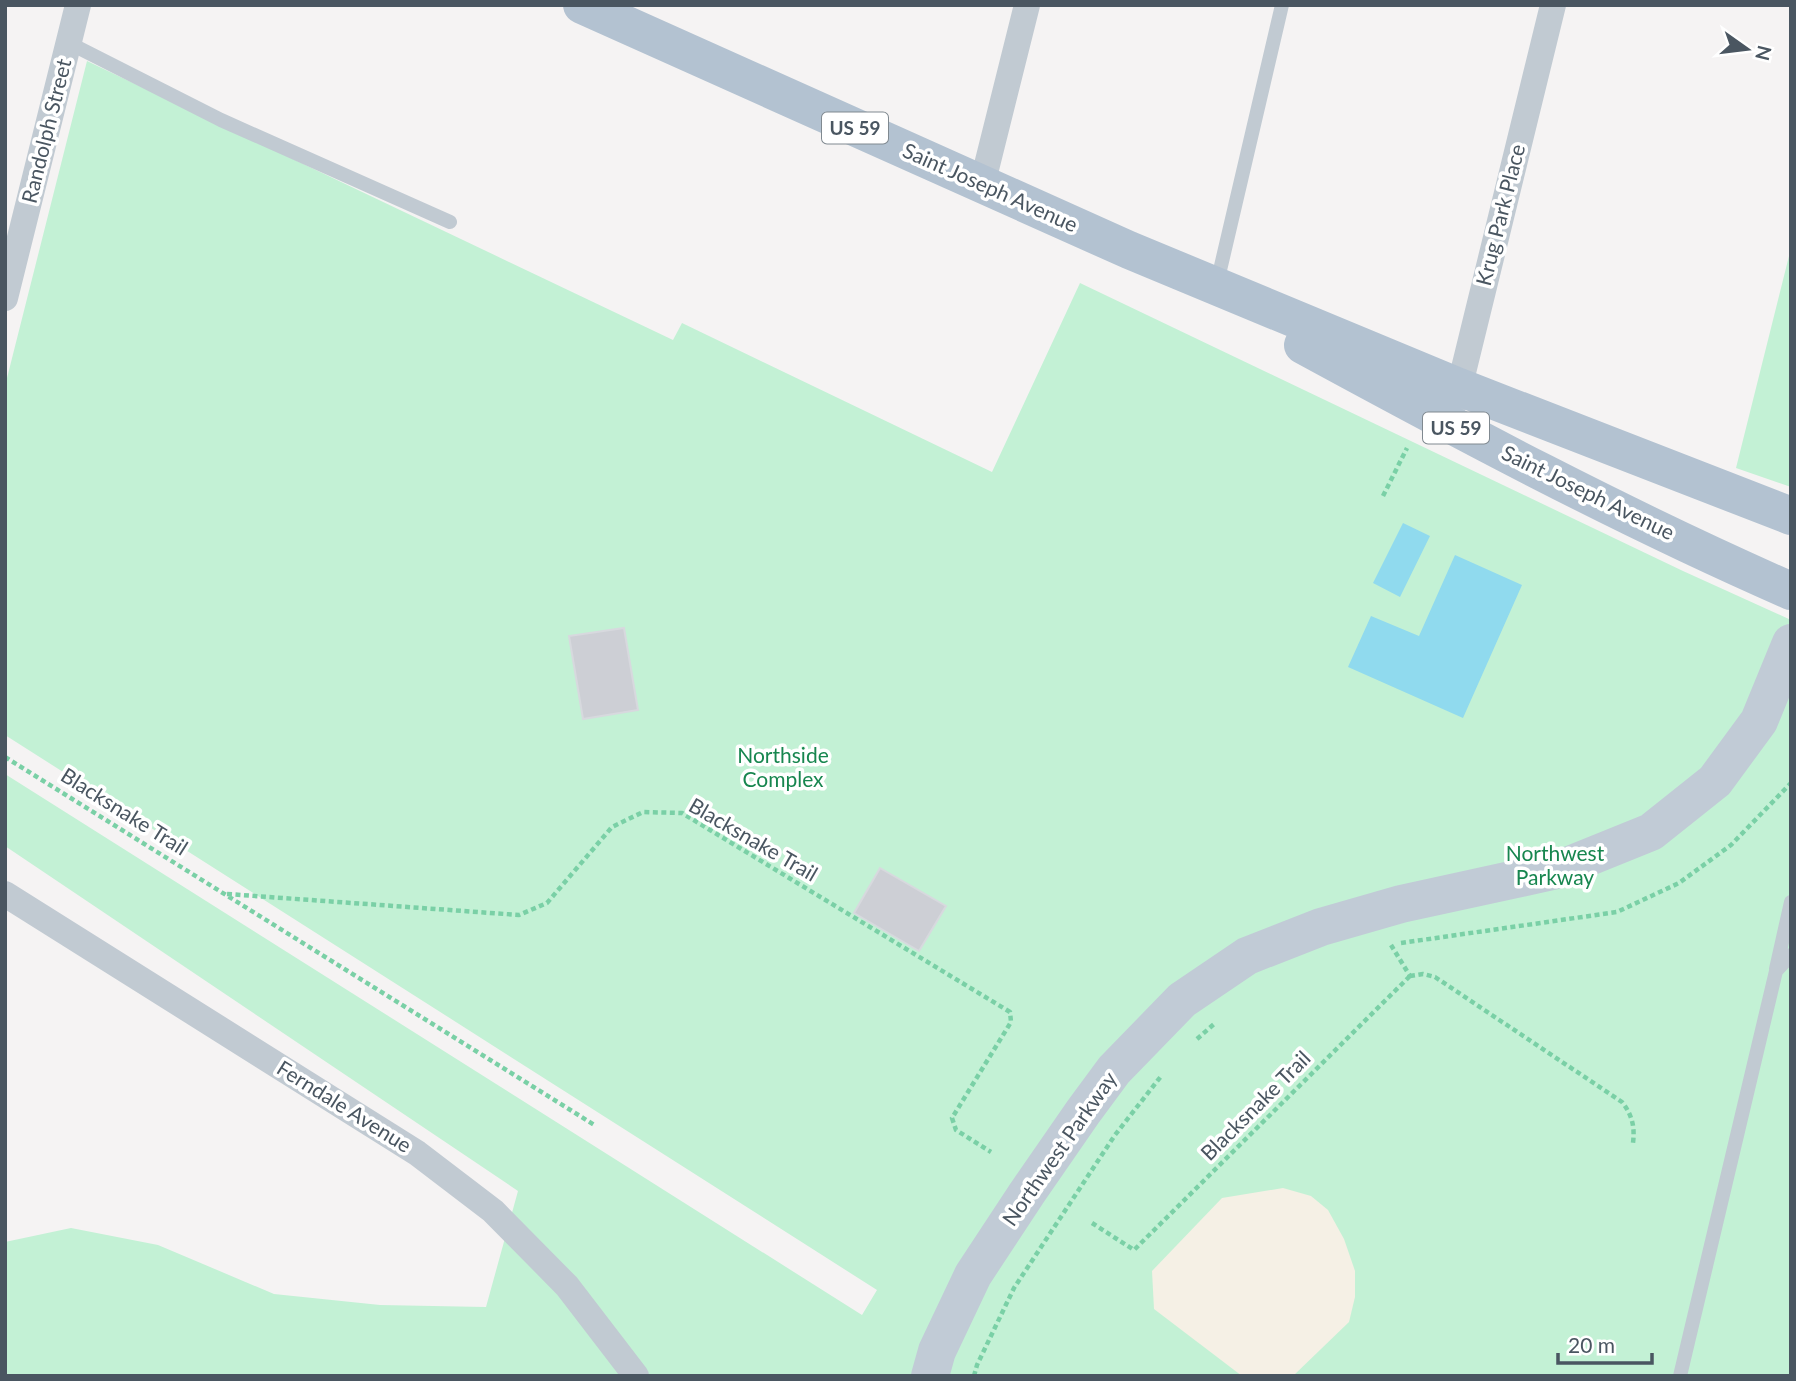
<svg xmlns="http://www.w3.org/2000/svg" width="1796" height="1381" viewBox="0 0 1796 1381" font-family="Lato,sans-serif">
<style>
.green{fill:#c3f1d5}
.sand{fill:#f5f0e5}
.water{fill:#90daee}
.building{fill:#cdcfd5;stroke:#d7d9de;stroke-width:2}
.lines{fill:none;stroke-linecap:round;stroke-linejoin:round}
.path{stroke:#7ad0a6;stroke-width:4.5;stroke-dasharray:5 3.5;stroke-linecap:butt}
.lane{stroke:#c1cad2;stroke-width:14}
.street{stroke:#c1cad2;stroke-width:26}
.secondary{stroke:#c1cbd6;stroke-width:38}
.primary{stroke:#b3c2d1;stroke-width:38}
.labels{text-anchor:middle;stroke-width:7;stroke-linejoin:round;paint-order:stroke}
.shield{fill:#fff;stroke:#808990;stroke-width:2}
.shield-label{font-size:19px;font-weight:bold;fill:#4a5661}
.street-label{font-size:21px;fill:#4a5661;stroke:#fff}
.park-label{font-size:21px;fill:#17864f;stroke:#fff}
</style>
<rect width="100%" height="100%" fill="#f5f3f3"/>
<path class="green" d="M87,61L673,340L682,323L992,472L1080,283L1683,571L1791,620V1376H5V1242L71,1228L158,1245L274,1294L380,1305L486,1307L518,1191L5,846V774L862,1315L877,1290L5,735V386Z
M1791,248V487L1736,468Z"/>
<path class="sand" d="M1283,1188L1311,1196L1328,1210L1344,1239L1355,1271V1297L1349,1322L1293,1376H1242L1154,1309L1152,1271L1222,1198Z"/>
<path class="water" d="M1403,523L1430,536L1400,597L1373,583Z
M1455,555L1522,585L1463,718L1348,667L1371,616L1419,636Z"/>
<path class="building" d="M624,628L638,710L583,719L569,636Z
M880,868L946,906L919,951L854,913Z"/>
<g class="lines">
<path class="path" d="M1383,496L1407,448
M5,757L596,1126
M227,894L519,915L547,903L612,827L643,812L682,813L1010,1012L1011,1022L952,1118L956,1130L991,1152
M1401,943L1617,912L1679,883L1731,845L1791,783
M1391,945L1410,976
M1410,976L1423,974L1435,977L1622,1102C1632,1115 1635,1126 1633,1143
M1197,1039L1214,1024
M1092,1223L1134,1250L1410,976
M974,1376L977,1365L1014,1288L1115,1135L1162,1075"/>
<path class="lane" d="M69,43L221,120L450,222
M1217,283L1282,5
M1776,969L1791,902
M1680,1376L1776,971L1791,955"/>
<path class="street" d="M982,185L1027,5
M5,298L78,5
M1456,401L1553,5
M5,894L417,1153L493,1211L567,1286L636,1376"/>
<path class="secondary" d="M930,1376L937,1351L973,1275L1027,1193L1083,1112L1114,1070L1182,1000L1247,956L1321,927L1401,904L1557,870L1651,832L1715,781L1759,721L1791,643"/>
<path class="primary" d="M582,5L1129,250L1459,387L1791,516
M1303,345C1463,432 1624,518 1791,591"/>
</g>
<g class="labels">
<g class="shield">
<rect x="822" y="112.5" width="66" height="31" rx="5"/>
<rect x="1423" y="412.5" width="66" height="31" rx="5"/>
</g>
<g class="shield-label">
<text x="855" y="135">US 59</text>
<text x="1456" y="435">US 59</text>
</g>
<g class="street-label">
<text transform="translate(47 131) rotate(-76)" y="7">Randolph Street</text>
<text transform="translate(990 188) rotate(24)" y="7">Saint Joseph Avenue</text>
<text transform="translate(1501 215) rotate(-76)" y="7">Krug Park Place</text>
<text transform="translate(1588 493) rotate(26)" y="7">Saint Joseph Avenue</text>
<text transform="translate(124 812) rotate(32)" y="7">Blacksnake Trail</text>
<text transform="translate(753 840) rotate(30)" y="7">Blacksnake Trail</text>
<text transform="translate(1256 1106) rotate(-45)" y="7">Blacksnake Trail</text>
<text transform="translate(344 1107) rotate(32)" y="7">Ferndale Avenue</text>
<text transform="translate(1060 1149) rotate(-55)" y="7">Northwest Parkway</text>
</g>
<g class="park-label">
<text x="783" y="763">Northside<tspan x="783" dy="24">Complex</tspan></text>
<text x="1555" y="861">Northwest<tspan x="1555" dy="24">Parkway</tspan></text>
</g>
</g>
<rect width="1796" height="1381" fill="none" stroke="#4a5661" stroke-width="14"/>
<g transform="translate(1747 49) rotate(104)" stroke="#ffffff" stroke-width="5" paint-order="stroke">
<path d="M0-5L12 26L0 18L-12 26Z" fill="#4a5661"/>
<text y="-10" font-size="19" font-weight="bold" text-anchor="middle" fill="#4a5661">N</text>
</g>
<path d="M1558 1353v10h94v-10" fill="none" stroke="#4a5661" stroke-width="3.5"/>
<text x="1568" y="1353" font-size="21" fill="#4a5661" stroke="#ffffff" stroke-width="5" paint-order="stroke">20 m</text>
</svg>
